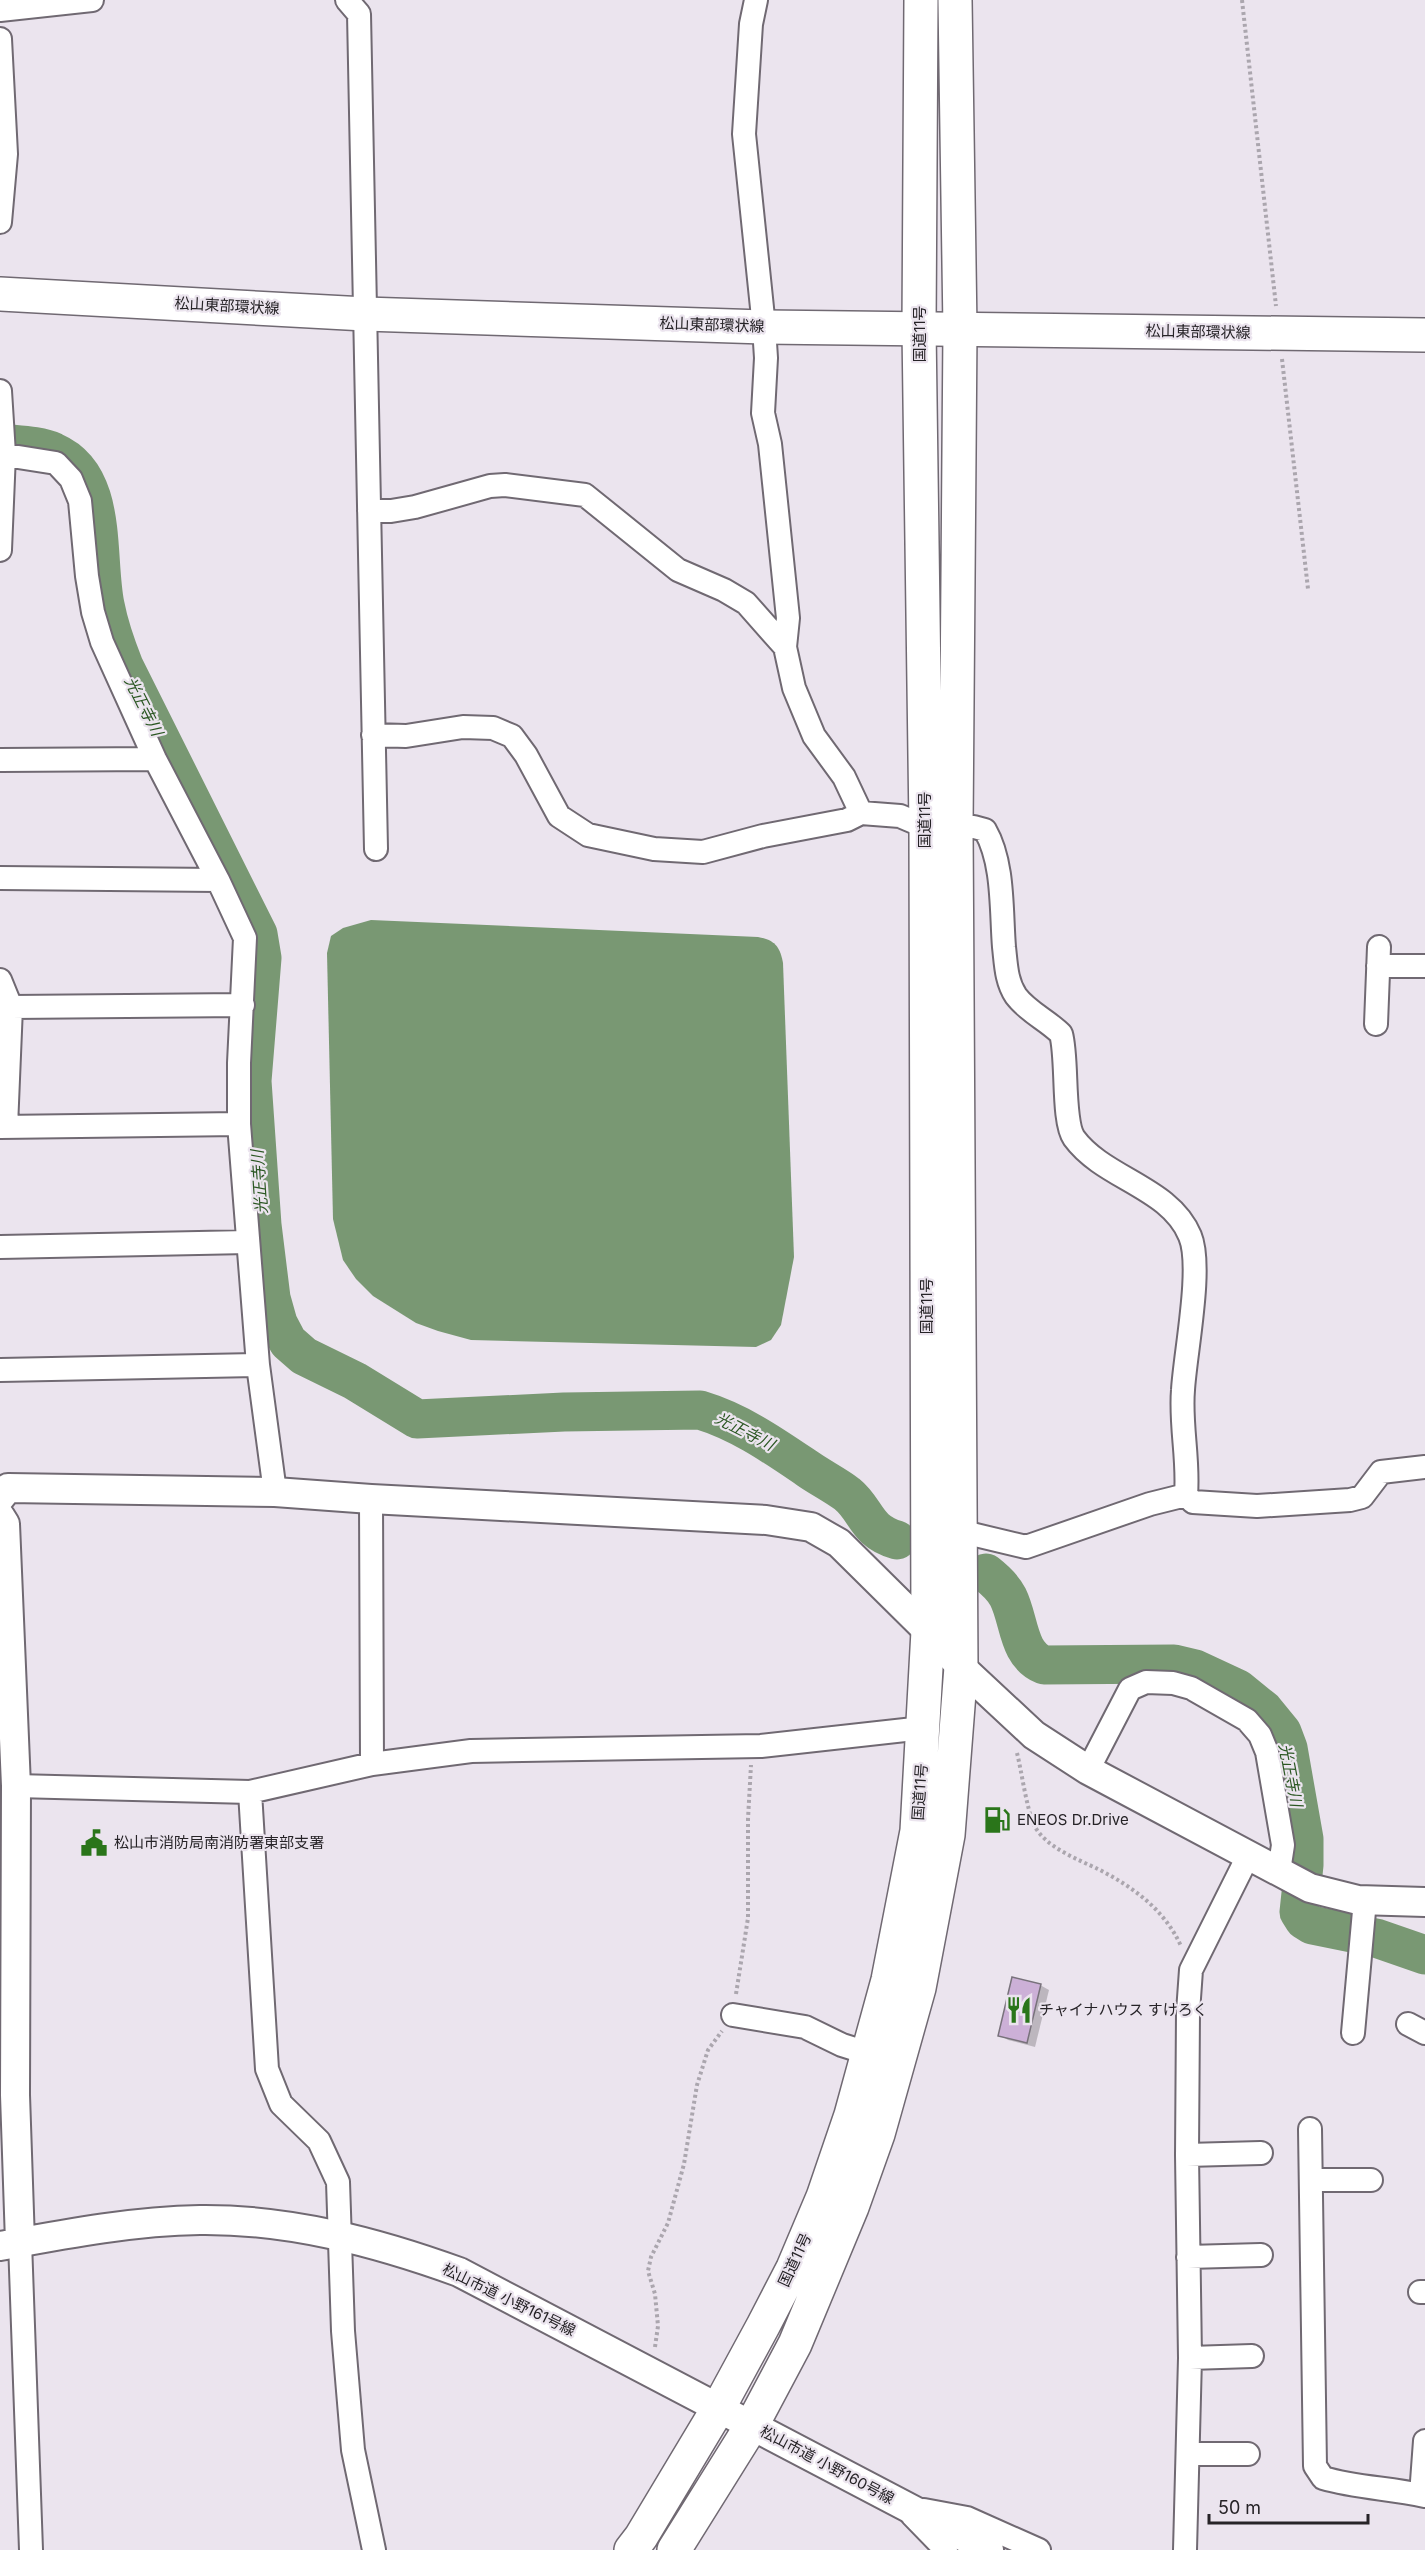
<svg xmlns="http://www.w3.org/2000/svg" width="1425" height="2550" viewBox="0 0 1425 2550" font-family="Inter,'Noto Sans JP',sans-serif">
<style>
.water{fill:#799873}
.shadow{fill:#0003}
.lines{fill:none;stroke-linecap:round;stroke-linejoin:round}
.river{stroke:#799873;stroke-width:39}
.building{fill:#ccb0d7;stroke:#78727b;stroke-width:1.5}
.minor-casing{stroke:#706972;stroke-width:26}
.tertiary-casing{stroke:#706972;stroke-width:32}
.primary-casing{stroke:#706972;stroke-width:36}
.trunk-casing{stroke:#706972;stroke-width:36}
.path{stroke:#aba6ae;stroke-width:4;stroke-dasharray:3 3;stroke-linecap:butt}
.minor{stroke:#fff;stroke-width:22}
.tertiary{stroke:#fff;stroke-width:28}
.primary{stroke:#fff;stroke-width:33}
.trunk{stroke:#fff;stroke-width:33}
.labels{text-anchor:middle;stroke-width:4.5;stroke-linejoin:round;paint-order:stroke}
.street-label{font-size:15px;fill:#262327;stroke:#ebe4ee}
.poi-label{font-size:15px;fill:#262327;stroke:#ebe4ee;text-anchor:start}
.water-label{font-size:16px;font-style:italic;fill:#2b5723;stroke:#ebe4ee}
</style>
<rect width="100%" height="100%" fill="#ebe4ee"/>
<path class="water" d="M371,920L758,937C775,940 780,947 783,963L794,1257L781,1325L771,1340L756,1347L471,1340L438,1331L416,1323L373,1296L356,1279L343,1260L333,1219L327,953L331,936L343,928Z"/>
<path class="shadow" d="M1040,1985L1049,1990L1035,2047L1008,2040L1000,2035Z"/>
<g class="lines">
<path class="river" d="M0,443C17,445 39,445 54,452C109,476 95,556 105,605C109,626 116,646 124,666L258,934L262,958L252,1081L262,1225L271,1298L278,1323L288,1342L304,1356L355,1381L417,1419L564,1412L700,1410C740,1422 774,1446 808,1469C821,1478 835,1485 847,1494C867,1510 865,1531 897,1540
M986,1573C995,1580 1003,1587 1008,1597C1020,1621 1017,1654 1044,1665L1174,1664L1195,1669L1238,1689L1264,1710L1282,1732L1288,1748L1304,1839V1865L1299,1912L1304,1920L1312,1925L1376,1938L1425,1955"/>
</g>
<path class="building" d="M1012,1977L1041,1984L1027,2043L998,2036Z"/>
<g class="lines">
<defs>
<path id="minor" d="M347,0L359,14L376,849
M756,0L751,24L744,134L764,327L766,358L763,413L770,444L788,618L785,647L794,688L814,736L844,777L861,813
M0,10L92,0
M0,39L6,154L0,222
M0,391L4,454L0,550
M0,454L56,463L71,479L80,501L87,576L93,612L102,642L155,759L218,880L245,938L239,1063V1124L258,1365L275,1492
M369,511H391L415,507L490,486L505,485L585,495L678,570L724,590L746,603L785,647
M373,735L406,736L463,727L493,728L512,736L526,755L559,816L588,835L654,849L703,852L763,836L847,820L861,813L900,816L926,827H974L985,830C1004,863 1001,910 1004,947C1006,964 1006,981 1016,996C1028,1012 1047,1020 1061,1034C1068,1058 1062,1121 1074,1138C1104,1179 1170,1187 1190,1236C1203,1267 1185,1354 1183,1390C1180,1425 1189,1459 1186,1495L1193,1502L1257,1506L1350,1500L1362,1497L1381,1472L1425,1467
M0,760L155,759
M0,878L218,880
M1378,966H1425
M0,980L11,1007L6,1127
M11,1007L243,1005
M1376,1024L1379,947
M0,1127L239,1124
M0,1247L248,1242
M0,1370L258,1365
M371,1499L372,1764
M959,1531L1026,1547L1150,1504L1186,1495
M1088,1770L1130,1689L1146,1682L1173,1683L1191,1688L1247,1720L1260,1735L1267,1752L1283,1845L1279,1871
M16,1786L250,1792L372,1764L471,1751L761,1746L923,1728
M250,1792L267,2069L281,2104L319,2141L338,2182L343,2331L353,2450L374,2550
M733,2015L805,2027L842,2045L880,2057
M1408,2024L1425,2033
M1353,2033L1365,1900
M1310,2129L1315,2466L1323,2478C1357,2488 1391,2488 1425,2496
M1187,2155L1261,2153
M1311,2180H1371
M20,2242L31,2550
M1188,2257L1261,2255
M1420,2292H1425
M1190,2358L1252,2356
M1188,2454H1248
M1421,2495L1425,2441
M924,2510L967,2518L1039,2550
M912,2515L946,2550
M1185,2550L1190,2358L1187,2155L1188,2012L1191,1970L1248,1856"/>
<path id="tertiary" d="M0,1498L8,1488L275,1492L371,1499L766,1520L811,1527L839,1543L928,1631L961,1667L1034,1735L1088,1770L1310,1888L1358,1900L1425,1902
M0,1516L5,1524L16,1786L15,2095L20,2242
M0,2246C65,2234 133,2221 200,2220C289,2219 376,2242 459,2272L989,2550"/>
<path id="primary" d="M0,294L365,314L764,327L1425,335"/>
<path id="trunk" d="M631,2550L641,2537L719,2407L763,2326L793,2268L823,2197L851,2115L888,1980L917,1831L928,1631L926,827L919,329L921,0
M674,2550L752,2425L795,2344L852,2207L878,2134L919,1988L948,1835L961,1667L956,827L960,329L955,0"/>
</defs>
<use href="#minor" class="minor-casing"/>
<use href="#tertiary" class="tertiary-casing"/>
<use href="#primary" class="primary-casing"/>
<use href="#trunk" class="trunk-casing"/>
<path class="path" d="M1242,0L1276,306
M1282,359L1308,589
M1017,1753C1022,1773 1026,1806 1034,1825C1045,1847 1077,1859 1098,1869C1133,1887 1164,1909 1181,1946
M736,1994L748,1918V1819L751,1765
M655,2347L658,2326L655,2294L648,2271L651,2257L668,2223L684,2164L697,2085L708,2050L722,2031"/>
<use href="#minor" class="minor"/>
<use href="#tertiary" class="tertiary"/>
<use href="#primary" class="primary"/>
<use href="#trunk" class="trunk"/>
</g>
<defs>
<symbol id="fuel-bare" viewBox="-9 -9 18 18"><path d="M-5.5-6h7V0h2V4h1.3V-2.5L3-4.5l.8-.8L6-3V5H2.5V1h-1V6h-7ZM-4.2-4.7v3.2H.2V-4.7Z" fill="#2a751a" stroke="#ebe4ee" stroke-width="2.5" paint-order="stroke"/></symbol>
<symbol id="civic-bare" viewBox="-9 -9 18 18"><path d="M-.6-6.5H3V-4.5H.6V-3L4-1V1h2V6H-6V1h2V-1L-.6-3ZM-1.2 2.5V6h2.4V2.5Z" fill="#2a751a" stroke="#ebe4ee" stroke-width="2.5" paint-order="stroke"/></symbol>
<symbol id="restaurant-bare" viewBox="-9 -9 18 18"><path d="M-5-6h1v4h1v-4h1v4h1v-4h1v5L-1.5 .5V6h-2V.5L-5-1ZM5-6V6H3V1.5H1.5Q1.5-4 5-6Z" fill="#2a751a" stroke="#ebe4ee" stroke-width="2.5" paint-order="stroke"/></symbol>
</defs>
<g fill-rule="evenodd">
<use href="#fuel-bare" x="978" y="1801" width="38" height="38"/>
<use href="#civic-bare" x="75" y="1824" width="38" height="38"/>
<use href="#restaurant-bare" x="1000" y="1991" width="38" height="38"/>
</g>
<g class="labels">
<g class="street-label">
<text transform="translate(227 306) rotate(3)" y="5">松山東部環状線</text>
<text transform="translate(712 325) rotate(2)" y="5">松山東部環状線</text>
<text transform="translate(1198 332) rotate(1)" y="5">松山東部環状線</text>
<text transform="translate(920 334) rotate(-90)" y="5">国道11号</text>
<text transform="translate(925 820) rotate(-90)" y="5">国道11号</text>
<text transform="translate(927 1306) rotate(-90)" y="5">国道11号</text>
<text transform="translate(920 1792) rotate(-86)" y="5">国道11号</text>
<text transform="translate(795 2260) rotate(-65)" y="5">国道11号</text>
<text transform="translate(509 2300) rotate(26)" y="5">松山市道 小野161号線</text>
<text transform="translate(827 2465) rotate(28)" y="5">松山市道 小野160号線</text>
</g>
<g class="poi-label">
<text x="1017" y="1825">ENEOS Dr.Drive</text>
<text x="114" y="1848">松山市消防局南消防署東部支署</text>
<text x="1039" y="2015">チャイナハウス すけろく</text>
</g>
<g class="water-label">
<text transform="translate(144 706) rotate(63)" y="6">光正寺川</text>
<text transform="translate(259 1182) rotate(-94)" y="6">光正寺川</text>
<text transform="translate(745 1431) rotate(27)" y="6">光正寺川</text>
<text transform="translate(1291 1775) rotate(79)" y="6">光正寺川</text>
</g>
</g>
<path d="M1209 2514v9h159v-9" fill="none" stroke="#262327" stroke-width="3"/>
<text x="1218" y="2514" font-size="18" fill="#262327" stroke="#ebe4ee" stroke-width="4.5" paint-order="stroke">50 m</text>
</svg>
